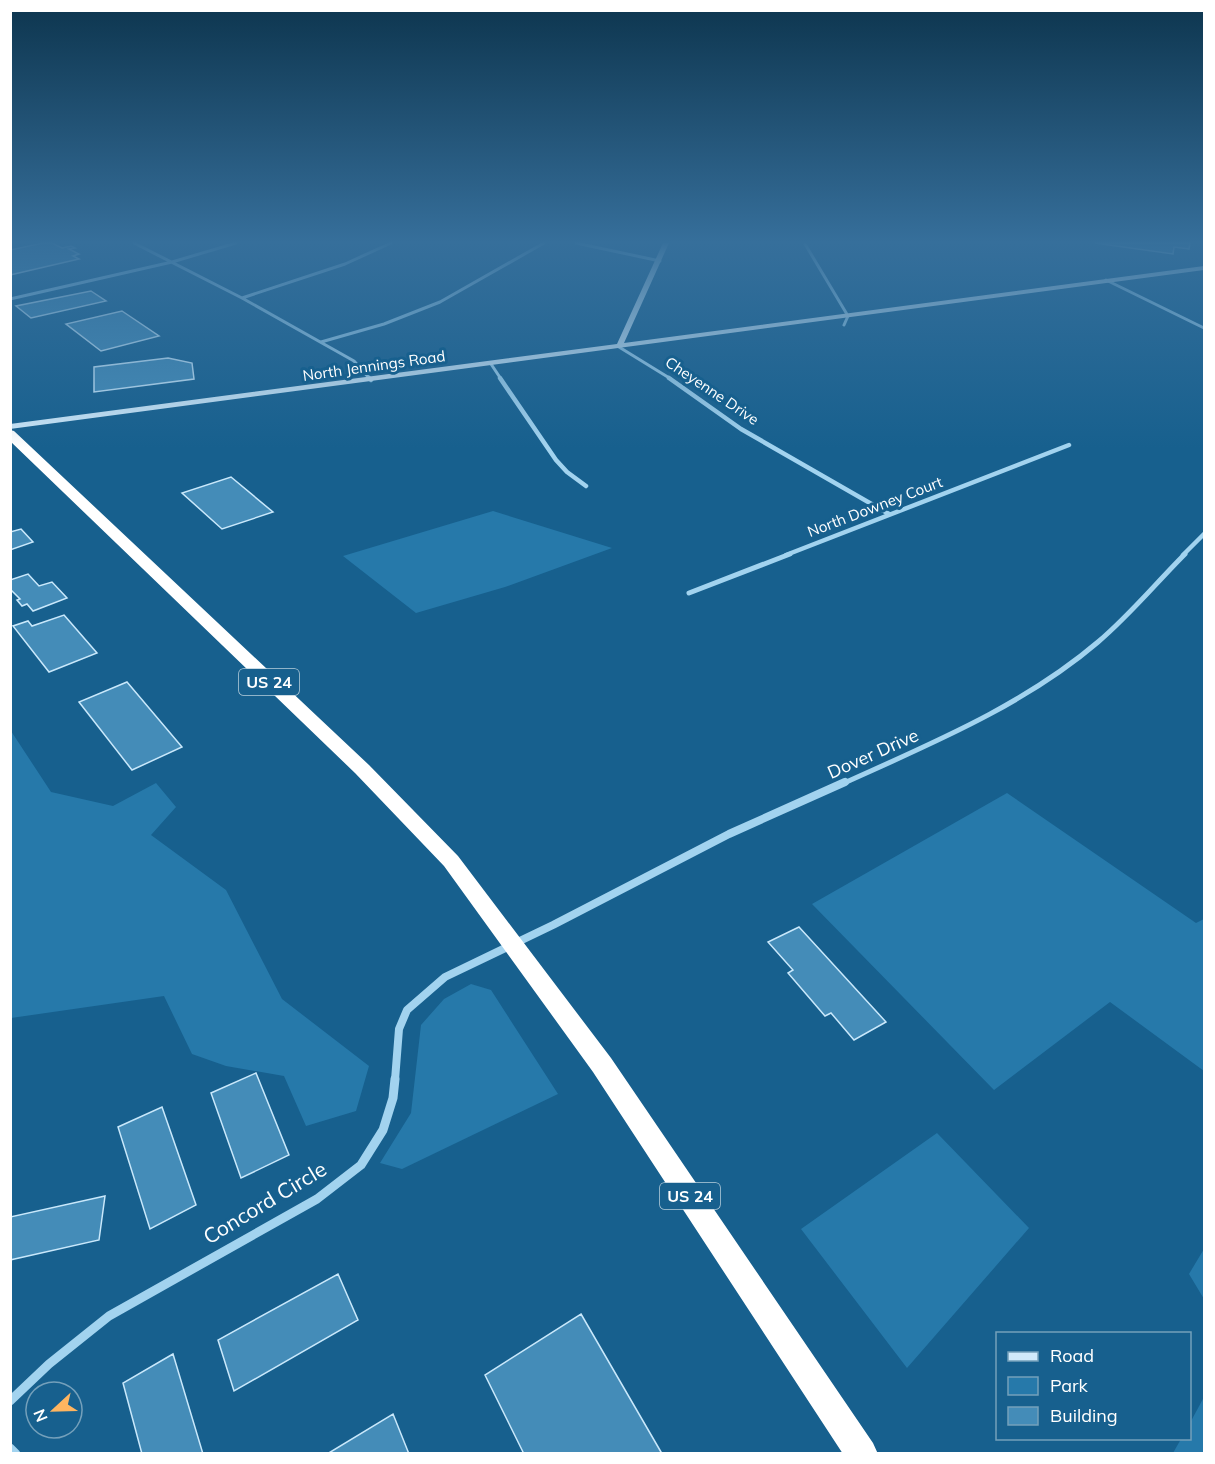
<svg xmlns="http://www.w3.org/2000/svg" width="1215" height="1464" viewBox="0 0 1215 1464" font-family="Mulish,sans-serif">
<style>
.green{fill:#2679aa}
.building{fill:#448cb8;stroke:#c9e8fb;stroke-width:1.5}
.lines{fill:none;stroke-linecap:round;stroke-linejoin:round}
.street-far4{stroke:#a2d3ef;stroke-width:3}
.street-far3{stroke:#a2d3ef;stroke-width:4.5}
.street-far2{stroke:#a2d3ef;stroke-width:5}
.street-far1{stroke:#a2d3ef;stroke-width:8}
.street{stroke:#a2d3ef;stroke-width:9}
.secondary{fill:#d0eafb;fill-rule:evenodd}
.highway{fill:#fff;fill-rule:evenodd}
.labels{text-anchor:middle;stroke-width:6;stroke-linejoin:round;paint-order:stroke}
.far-street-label{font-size:15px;fill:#fff;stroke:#17608e}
.shield{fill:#17608e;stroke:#b9cfdd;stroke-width:1.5}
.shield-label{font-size:16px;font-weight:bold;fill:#fff}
.street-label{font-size:18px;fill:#fff;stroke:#17608e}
.near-street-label{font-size:21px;fill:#fff;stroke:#17608e}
</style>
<rect width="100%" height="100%" fill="#17608e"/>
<path class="green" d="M493,511L612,548L505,587L416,613L343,556Z
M11,731L51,792L113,806L156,783L176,807L151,835L226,890L282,999L369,1066L356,1111L306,1126L284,1076L226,1066L192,1054L164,996L11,1018Z
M1007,793L1196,923L1204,919V1071L1110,1002L994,1090L812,904Z
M471,984L491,990L558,1094L402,1169L380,1163L411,1113L421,1025L444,999Z
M937,1133L1029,1228L907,1368L801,1229Z
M1204,1249V1299L1189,1274Z
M1204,1397V1453H1173L1181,1439L1190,1438V1423Z"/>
<path class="building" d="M43,243H52L62,248L71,246L75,248L69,249L79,254L73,256L79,259L10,275V250Z
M1095,243H1190L1189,249L1174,247L1173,254Z
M91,291L106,301L31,318L16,306Z
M122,311L159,336L101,351L66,324Z
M168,358L192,363L194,379L94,392V367Z
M231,477L273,512L222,529L182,493Z
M21,529L33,542L10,550V532Z
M28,574L39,586L52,582L67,598L33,611L27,604L22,606L17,600L20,599L10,589V580Z
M64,615L97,653L49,672L13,626L28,621L32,626Z
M127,682L182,747L132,770L79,702Z
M799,927L886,1022L854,1040L831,1013L825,1016L788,973L793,970L768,942Z
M256,1073L289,1155L241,1178L211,1093Z
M162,1107L196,1205L150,1229L118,1127Z
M105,1196L99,1240L10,1260V1217Z
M338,1274L358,1320L234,1391L218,1340Z
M581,1314L661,1452L659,1454H524L485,1375Z
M173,1354L203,1454H142L123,1383Z
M393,1414L409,1454H327Z"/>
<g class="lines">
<path class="street-far4" d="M134,243L242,298L354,361L370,379
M576,243L660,261
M805,244L848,316L844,325
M1106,280L1204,328
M242,298L345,264L391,243
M10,299L172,262L236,243
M321,342L384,324L440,302L544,243
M619,347L671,379
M491,364L501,379"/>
<path class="street-far3" d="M369,378L371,380
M500,378L556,460L567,472L586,486
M669,378L741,429L889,514
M786,555L1069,445
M1183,555L1204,534"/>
<path class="street-far2" d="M689,593L790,554
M842,784C930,744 1023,706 1098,642C1129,616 1156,583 1185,554"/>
<path class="street-far1" d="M395,1080L399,1029L407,1010L445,977L553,925L729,834L845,782"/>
<path class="street" d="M10,1401L49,1364L109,1316L317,1199L361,1165L383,1130L393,1098L395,1079
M10,1448L16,1454"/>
<path class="secondary" d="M663,243H669L624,343L1204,266V270L10,429V424L617,344Z"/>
<path class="highway" d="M10,430L14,431L369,765L458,856L611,1058L873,1443L878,1454H843L593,1072L444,866L355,773L10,441Z"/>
</g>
<linearGradient id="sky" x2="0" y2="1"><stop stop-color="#0d354e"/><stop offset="0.54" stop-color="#366f9b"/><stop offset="1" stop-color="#366f9b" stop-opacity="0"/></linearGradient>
<rect width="1215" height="448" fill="url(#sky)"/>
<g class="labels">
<g class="far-street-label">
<text transform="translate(374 366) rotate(-8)" y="5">North Jennings Road</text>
<text transform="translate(712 391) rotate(34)" y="5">Cheyenne Drive</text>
<text transform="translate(875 507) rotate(-21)" y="5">North Downey Court</text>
</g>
<g class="shield">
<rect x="239" y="669" width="60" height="26" rx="4.5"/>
<rect x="660" y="1183" width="60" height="26" rx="4.5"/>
</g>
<g class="shield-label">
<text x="269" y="688">US 24</text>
<text x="690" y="1202">US 24</text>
</g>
<g class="street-label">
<text transform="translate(873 754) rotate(-24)" y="6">Dover Drive</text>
</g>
<g class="near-street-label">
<text transform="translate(265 1203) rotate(-31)" y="7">Concord Circle</text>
</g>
</g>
<rect width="1215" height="1464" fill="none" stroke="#ffffff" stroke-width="24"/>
<rect x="996" y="1332" width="195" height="108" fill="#17608e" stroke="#74a0bb" stroke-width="1.5"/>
<rect x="1008" y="1352" width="30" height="9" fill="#d0eafb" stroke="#74a0bb" stroke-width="1.5"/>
<text x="1050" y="1362" font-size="18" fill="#ffffff">Road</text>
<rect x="1008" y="1377" width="30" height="18" fill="#2679aa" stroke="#74a0bb" stroke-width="1.5"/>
<text x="1050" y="1392" font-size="18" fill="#ffffff">Park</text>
<rect x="1008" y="1407" width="30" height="18" fill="#448cb8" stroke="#74a0bb" stroke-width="1.5"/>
<text x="1050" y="1422" font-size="18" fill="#ffffff">Building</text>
<g transform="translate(54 1410) rotate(248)"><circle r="28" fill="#17608e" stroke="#74a0bb" stroke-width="1.5"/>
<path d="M0-4.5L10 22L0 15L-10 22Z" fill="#ffb560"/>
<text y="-9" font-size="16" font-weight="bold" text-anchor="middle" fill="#ffffff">N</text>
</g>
</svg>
